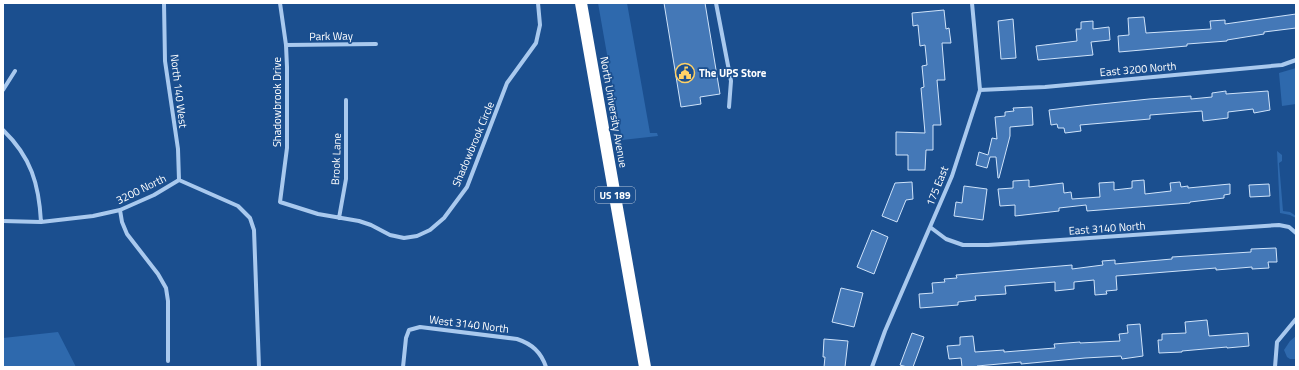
<svg xmlns="http://www.w3.org/2000/svg" width="1299" height="370" viewBox="0 0 1299 370" font-family="'Titillium Web',sans-serif">
<style>
.green{fill:#2e69ad}
.building{fill:#4478b7;stroke:#cfe3fa}
.lines{fill:none;stroke-linecap:round;stroke-linejoin:round}
.street{stroke:#a9c9ee;stroke-width:4}
.highway{stroke:#fff;stroke-width:12}
.labels{text-anchor:middle;stroke-width:3.5;stroke-linejoin:round;paint-order:stroke}
.shield{fill:#1b4f8f;stroke:#bbcadd;stroke-width:1}
.shield-label{font-size:10px;font-weight:bold;fill:#fff}
.street-label{font-size:11px;fill:#fff;stroke:#1b4f8f}
.poi-label{font-size:11px;font-weight:bold;fill:#fff;stroke:#1b4f8f;text-anchor:start}
</style>
<rect width="100%" height="100%" fill="#1b4f8f"/>
<path class="green" d="M598,3H627L650,133H657L658,136L622,140Z
M1296,68V104L1282,106L1279,73Z
M1277,151L1282,155V161L1279,163L1283,211L1290,212L1296,216V218L1290,215L1280,213Z
M58,332L76,367H3V338Z
M1296,336V359H1290L1287,357L1284,350L1290,341Z"/>
<path class="building" d="M664,3H705L720,94L700,97L701,104L681,107Z
M944,10L946,29L949,28L951,43H942L945,80H937L941,125H933V150H926L925,170H908V155H896V132L925,133L921,88L924,87L922,66L927,65L925,45L920,46L918,25L913,26L912,13Z
M1296,14V28L1264,32V34L1227,40V41L1187,44V46L1119,52L1118,36L1129,35L1128,18L1144,17L1146,33L1211,29L1210,21L1225,20V24Z
M1013,19L1016,58L1001,59L998,21Z
M1093,21V29L1109,27L1110,40L1091,42L1093,55L1038,60L1036,46L1077,41L1076,29H1081V22Z
M1226,91V94L1268,91L1270,110L1254,113L1253,109L1228,112V118L1203,121L1202,111L1150,115V119L1080,125L1081,131L1065,133L1064,128H1058L1057,124L1051,125L1049,110L1091,105L1149,99L1191,96V99L1212,97V93Z
M1032,107L1033,125L1010,127V136L999,178H998L996,157H990L987,168L976,165L979,152L988,155L992,138L997,139L995,117L1005,116V112L1014,111L1013,108Z
M1029,180V187L1063,183L1064,193L1071,192L1072,199L1100,197L1099,183L1114,182V190L1132,188V181L1144,180L1145,194L1171,191L1170,183L1180,182L1181,187L1188,186V188L1230,184V194L1224,195V198L1190,202V203L1087,211L1086,205L1059,208V211L1015,216V205L1000,206L998,189L1013,188V181Z
M912,182L913,199L906,200L897,222L882,216L895,183Z
M1269,184L1270,196L1250,197L1249,185Z
M964,186L987,189L983,220L954,216L956,202L962,203Z
M872,230L888,237L874,274L857,267Z
M1276,248L1277,262H1268L1269,268L1252,269V267L1216,270V268L1116,276L1117,290L1106,291L1107,294L1095,295L1094,280L1074,282V289L1055,291V282L1005,286L1006,294L975,296L976,300L958,302V305L920,308L919,294L933,293L932,283L945,282L944,279L957,278L956,275L1072,265V269L1103,265L1102,261L1115,260V264L1172,259V257L1251,252V249Z
M841,288L863,293L854,327L832,322Z
M1207,320L1209,336L1248,333L1249,346L1227,348V347L1182,351V352L1159,353L1158,340H1162V334L1186,333L1185,322Z
M1140,324L1143,356L1122,359L1121,356L1085,358L1021,364V362L977,366V367H962L961,358L949,359L947,346L960,345V337L973,336L975,352L1004,350V352L1055,348L1054,344L1080,342V343L1120,341L1119,334L1128,333L1127,325Z
M912,333L924,337L913,367H907L900,365Z
M824,339L848,341L845,367H824L825,357H823Z"/>
<g class="lines">
<path class="street" d="M164,3L165,61L178,149L179,180
M280,3L286,45L287,67V148L280,202L318,214L359,221L371,225L390,235L404,238L417,236L430,230L444,218L467,187L507,83L536,43L540,25L538,3
M716,3L731,81L729,107
M286,45L376,44
M3,90L15,71
M980,90L1045,87L1282,65L1296,60
M3,130C31,157 39,184 41,222
M120,210L122,222L127,234L158,274L166,288L168,301V361
M339,218L346,179V100
M3,221L41,222L93,216L120,210L154,195L179,180L238,206L250,218L254,230L259,367
M930,227L946,239L963,245H988L1279,225L1289,227L1296,233
M403,367L406,338L409,330L420,327L517,339C532,344 541,352 546,367
M872,367L885,331L952,176L980,90L972,3
M1275,367L1277,342L1296,319"/>
<path class="highway" d="M581,3L645,367"/>
</g>
<defs>
<symbol id="civic-ring" viewBox="-11 -11 22 22"><circle r="9.5" fill="#1b4f8f" stroke="#ffd166" stroke-width="1.5"/><path d="M-.6-6.5H3V-4.5H.6V-3L4-1V1h2V6H-6V1h2V-1L-.6-3ZM-1.2 2.5V6h2.4V2.5Z" fill="#ffd166"/></symbol>
</defs>
<g fill-rule="evenodd">
<use href="#civic-ring" x="674" y="62" width="22" height="22"/>
</g>
<g class="labels">
<rect class="shield" x="595" y="187" width="40" height="16" rx="3"/>
<g class="shield-label">
<text x="615" y="199">US 189</text>
</g>
<g class="street-label">
<text transform="translate(331 36) rotate(-1)" y="4">Park Way</text>
<text transform="translate(1138 69) rotate(-5)" y="4">East 3200 North</text>
<text transform="translate(179 91) rotate(83)" y="4">North 140 West</text>
<text transform="translate(277 102) rotate(-90)" y="4">Shadowbrook Drive</text>
<text transform="translate(614 112) rotate(80)" y="4">North University Avenue</text>
<text transform="translate(473 144) rotate(-67)" y="4">Shadowbrook Circle</text>
<text transform="translate(336 159) rotate(-88)" y="4">Brook Lane</text>
<text transform="translate(937 186) rotate(-68)" y="4">175 East</text>
<text transform="translate(141 189) rotate(-26)" y="4">3200 North</text>
<text transform="translate(1107 228) rotate(-4)" y="4">East 3140 North</text>
<text transform="translate(469 324) rotate(7)" y="4">West 3140 North</text>
</g>
<g class="poi-label">
<text x="699" y="77">The UPS Store</text>
</g>
</g>
<rect width="1299" height="370" fill="none" stroke="#ffffff" stroke-width="8"/>
</svg>
